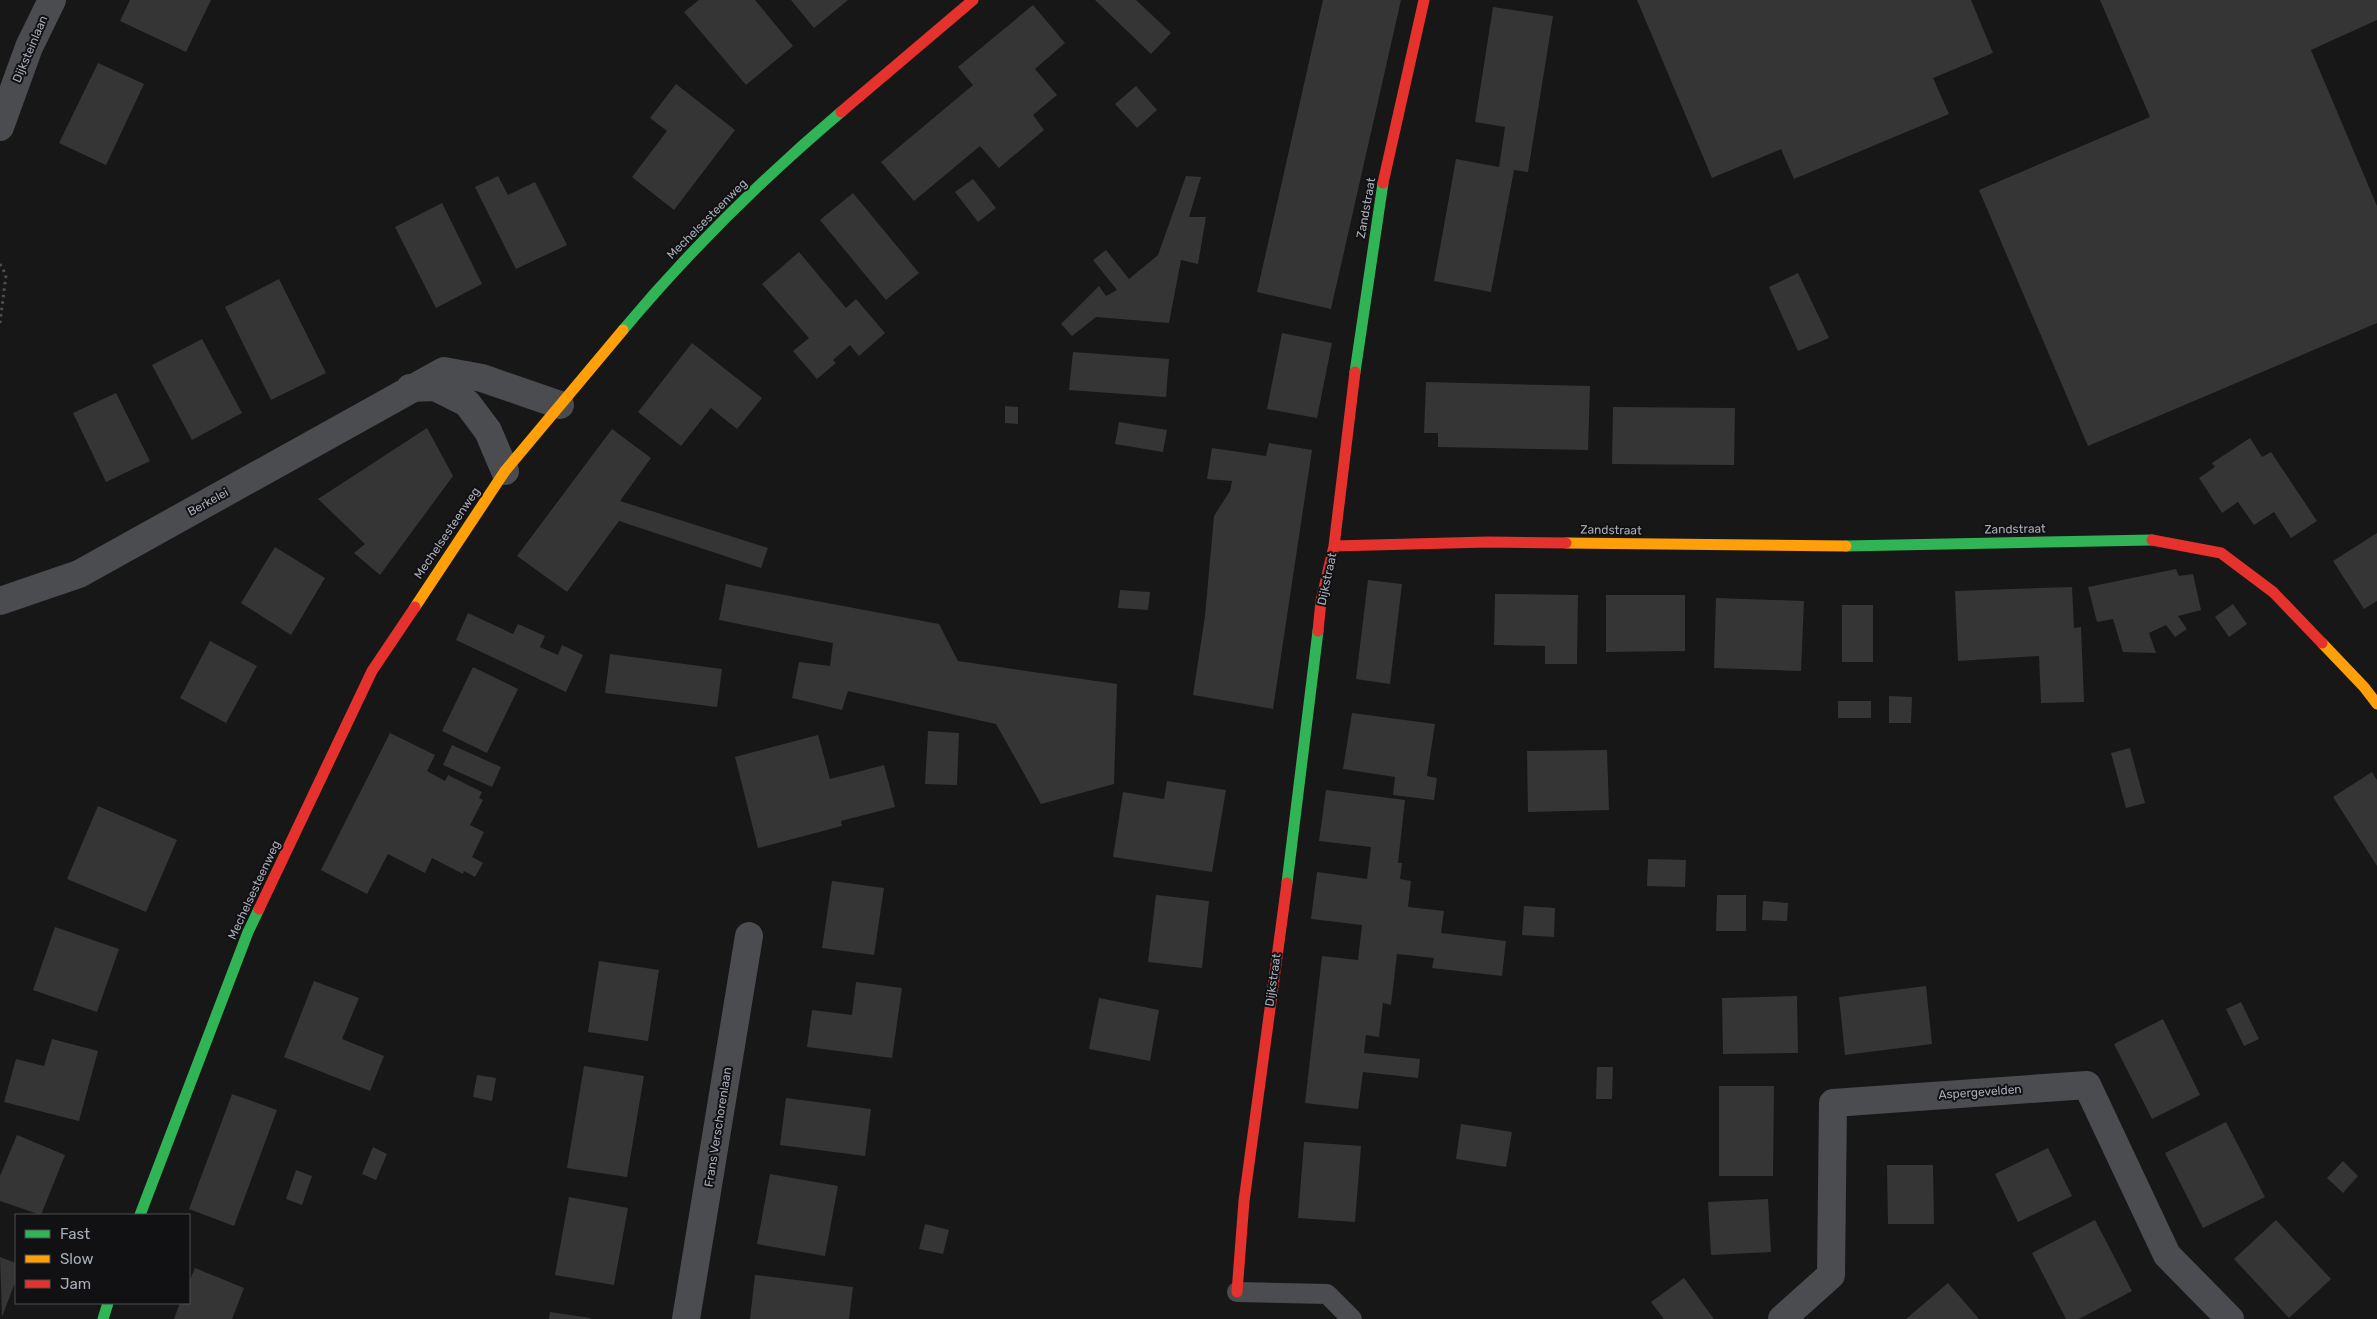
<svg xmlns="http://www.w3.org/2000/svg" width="2377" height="1319" viewBox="0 0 2377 1319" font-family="Rubik,sans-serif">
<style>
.building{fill:#353536}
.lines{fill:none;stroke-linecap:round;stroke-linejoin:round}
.path{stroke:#4d4e52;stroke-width:3;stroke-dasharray:2.5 4;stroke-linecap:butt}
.lane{stroke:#4b4c50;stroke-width:20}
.street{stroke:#4b4c50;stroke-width:28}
.fast{stroke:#30b455;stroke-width:11}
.slow{stroke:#ff9f0a;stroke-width:11}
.jam{stroke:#e5322d;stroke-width:11}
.labels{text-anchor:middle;stroke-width:4;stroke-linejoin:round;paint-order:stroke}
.street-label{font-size:12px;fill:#a8adb8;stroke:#111113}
</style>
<rect width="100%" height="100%" fill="#171717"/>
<path class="building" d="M130,0H211L186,52L120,21Z
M699,0H755L793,46L746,85L684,12Z
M791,0H848L814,28Z
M1095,0H1136L1171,33L1151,54Z
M1323,0H1401L1331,309L1257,292Z
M1637,0H1971L1993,53L1933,78L1949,114L1794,179L1781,149L1712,178Z
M2100,0H2377V20L2311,50L2377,206V323L2088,446L1979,190L2150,117Z
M1033,5L1065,43L1035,69L1057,95L1033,115L1044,130L999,168L980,146L914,201L881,162L973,85L958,67Z
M1493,7L1553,16L1528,172L1514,170L1491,292L1434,281L1456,159L1499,167L1505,127L1475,122Z
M98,63L144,84L106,165L59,143Z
M676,84L735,130L674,210L632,177L667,131L650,118Z
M1136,86L1157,110L1137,128L1115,104Z
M498,176L508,195L535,182L567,245L516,269L475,187Z
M1186,176L1201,177L1189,217H1206L1198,264L1181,260L1169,323L1096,317L1072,336L1061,324L1099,286L1106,296L1117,290L1093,260L1106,250L1129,279L1158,255Z
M973,179L996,208L978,222L955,192Z
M853,193L919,273L886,300L820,220Z
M442,203L482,284L436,308L395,227Z
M799,252L846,308L856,299L885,333L859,356L850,345L833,360L836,363L817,379L793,351L809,338L762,284Z
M1798,273L1829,338L1798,351L1769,287Z
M279,279L326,373L271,400L225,307Z
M1282,333L1332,343L1317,418L1267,409Z
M202,339L242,413L192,440L152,365Z
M692,343L762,398L737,429L711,408L681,446L638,412Z
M1073,352L1169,359L1166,397L1069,390Z
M1426,382L1590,386L1588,450L1438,447V433H1424Z
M116,393L150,461L106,482L73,413Z
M1005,406L1018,407V424L1005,423Z
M1613,407L1735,408L1734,465L1612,464Z
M1119,422L1167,430L1163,452L1115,444Z
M427,428L453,476L380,575L354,553L365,544L318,499Z
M612,429L651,458L620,501L768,548L761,568L619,521L567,592L517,556Z
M2250,438L2262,457L2271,452L2317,521L2291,538L2274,512L2254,525L2238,502L2222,513L2199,478L2215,467L2212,463Z
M1269,443L1312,450L1273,709L1193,695L1205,616L1214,516L1230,491L1232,481L1207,479L1212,448L1266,456Z
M2377,533V601L2364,609L2333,561Z
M275,547L325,578L291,635L241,603Z
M2176,569L2179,576L2193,574L2201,610L2178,616L2187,629L2175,637L2166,625L2149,633L2156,653L2123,652L2113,619L2097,622L2088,587Z
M1368,580L1402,584L1390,684L1356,679Z
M726,584L939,624L958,661L1117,684L1114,784L1041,804L996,724L848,691L842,710L792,698L799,662L830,666L833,643L719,620Z
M2072,587L2074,628L2081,627L2084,702L2041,703L2039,656L1958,661L1955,591Z
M1120,590L1150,592L1148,610L1118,608Z
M1495,594L1578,595L1577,664H1545V646L1494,645Z
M1606,595H1685V651L1606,652Z
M1716,598L1804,601L1801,671L1714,668Z
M2233,604L2247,624L2229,637L2215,617Z
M1842,605H1873V662H1842Z
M468,613L513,634L518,624L545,636L540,647L558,655L562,645L583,655L566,692L456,640Z
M210,641L257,666L226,723L180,698Z
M610,654L722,669L717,707L605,693Z
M473,667L518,689L487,753L442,731Z
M1889,696L1912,697L1911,723H1889Z
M1838,701H1871V718H1838Z
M1352,713L1435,724L1427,776L1437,778L1434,800L1393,795L1395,777L1343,769Z
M928,731L959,733L957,785L925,784Z
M390,733L435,755L427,771L445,781L448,775L482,792L479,798L483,800L470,825L484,832L472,857L483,863L475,877L464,871L463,874L432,858L425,873L388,854L367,894L321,870Z
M818,735L830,779L884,765L895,807L841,821L842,826L758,848L735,757Z
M452,745L501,767L492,787L443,765Z
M2130,748L2145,803L2126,808L2111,753Z
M1607,750L1609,810L1528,812L1527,751Z
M2372,772L2377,780V866L2333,797Z
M1167,781L1226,790L1212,872L1113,857L1123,792L1164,799Z
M1326,790L1405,800L1398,863H1402L1400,879L1411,881L1408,907L1444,911L1441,933L1506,941L1502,976L1432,968L1434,958L1397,954L1391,1005L1383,1003L1379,1037L1366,1035L1364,1053L1420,1059L1418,1078L1363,1072L1358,1109L1305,1103L1322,956L1358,960L1362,925L1311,919L1317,872L1367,879L1371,847L1319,841Z
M98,806L177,840L146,912L67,879Z
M1648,859L1686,860L1685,887L1647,886Z
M832,881L884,888L874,955L822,948Z
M1156,895L1209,901L1202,968L1148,962Z
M1717,895H1746V931H1716Z
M1763,901L1788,903L1787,921L1762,920Z
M1524,906L1555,908L1554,937L1522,935Z
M55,927L119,949L97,1012L33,990Z
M599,961L659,970L648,1041L588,1032Z
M314,981L359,998L342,1039L384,1056L370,1091L284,1057Z
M856,982L902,988L892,1058L807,1047L812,1010L852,1015Z
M1926,986L1932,1044L1845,1055L1839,997Z
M1797,996L1798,1053L1723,1054L1722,998Z
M1099,998L1159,1010L1150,1061L1089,1049Z
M2241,1002L2259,1039L2244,1046L2226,1009Z
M2163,1019L2200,1095L2152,1119L2114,1044Z
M52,1039L98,1051L79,1121L4,1102L16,1059L44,1066Z
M584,1066L644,1076L627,1177L567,1168Z
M1597,1067H1613L1612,1099H1596Z
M477,1075L496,1078L492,1101L473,1097Z
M1719,1086H1774L1773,1176H1719Z
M232,1094L277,1110L234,1226L189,1209Z
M786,1098L871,1109L865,1156L780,1145Z
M2226,1122L2265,1197L2203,1228L2165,1153Z
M1461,1124L1512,1132L1506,1167L1456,1159Z
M17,1135L65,1155L41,1215L0,1201V1176Z
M1304,1142L1361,1146L1355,1222L1298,1218Z
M373,1147L387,1154L376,1180L362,1174Z
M2048,1148L2072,1196L2018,1222L1995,1174Z
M2343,1161L2358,1176L2343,1193L2327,1178Z
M1887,1165H1933L1934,1224H1888Z
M296,1170L312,1176L302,1205L286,1199Z
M770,1174L838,1186L825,1256L757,1244Z
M569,1197L628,1208L614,1285L555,1275Z
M1768,1199L1771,1252L1711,1255L1708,1202Z
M2095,1220L2132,1291L2079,1319H2066L2032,1253Z
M2276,1220L2331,1279L2289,1318L2234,1259Z
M925,1224L949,1230L943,1254L919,1249Z
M0,1257L16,1263V1280L2,1317Z
M195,1268L244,1288L232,1319H174L180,1303H189V1282Z
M755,1275L853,1287L849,1319H750Z
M1684,1278L1714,1319H1664L1651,1302Z
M1948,1283L1979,1319H1906Z
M550,1312L591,1318L590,1319H549Z"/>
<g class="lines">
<path class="path" d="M0,264L6,275L0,323"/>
<path class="lane" d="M1237,1292L1327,1294L1352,1319"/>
<path class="street" d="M0,127L29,47L52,0
M410,388L435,387L467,403L488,431L505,471
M0,601L79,574L444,371L482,378L560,405
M686,1319L749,936
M1782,1319L1831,1275L1833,1103L2087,1085L2167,1255L2230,1319"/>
<path class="fast" d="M623,330C689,251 762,179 841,112
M1355,372L1383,183
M1846,546L2152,540
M1287,883L1318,631
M140,1215L248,932L259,909
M103,1319L108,1303"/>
<path class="slow" d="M1566,543L1846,546
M415,607L505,471L623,330
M2322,643L2364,687L2377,704"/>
<path class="jam" d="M841,112L973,0
M1383,183L1424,0
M2152,540L2221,553L2273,592L2322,643
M1334,546L1488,542L1566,543
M1318,631L1321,601L1334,546L1355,372
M259,909L372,671L415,607
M1237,1292L1244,1201L1287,883"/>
</g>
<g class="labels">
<g class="street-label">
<text transform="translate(30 49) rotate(-67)" y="4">Dijksteinlaan</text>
<text transform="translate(1366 208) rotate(-80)" y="4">Zandstraat</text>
<text transform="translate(707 219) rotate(-45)" y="4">Mechelsesteenweg</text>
<text transform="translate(208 502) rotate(-29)" y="4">Berkelei</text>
<text transform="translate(2015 529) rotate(-1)" y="4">Zandstraat</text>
<text transform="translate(1611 530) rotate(1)" y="4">Zandstraat</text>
<text transform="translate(447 533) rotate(-56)" y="4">Mechelsesteenweg</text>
<text transform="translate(1327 579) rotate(-78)" y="4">Dijkstraat</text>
<text transform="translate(254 890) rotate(-65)" y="4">Mechelsesteenweg</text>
<text transform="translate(1273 980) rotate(-82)" y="4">Dijkstraat</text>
<text transform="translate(1980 1092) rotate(-4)" y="4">Aspergevelden</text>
<text transform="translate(718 1127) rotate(-81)" y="4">Frans Verschorenlaan</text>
</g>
</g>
<rect x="15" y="1214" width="175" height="90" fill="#111113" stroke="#4d4f55"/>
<rect x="25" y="1230" width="25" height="8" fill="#30b455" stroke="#4d4f55"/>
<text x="60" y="1239" font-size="15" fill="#a8adb8">Fast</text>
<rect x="25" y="1255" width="25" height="8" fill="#ff9f0a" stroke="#4d4f55"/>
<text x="60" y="1264" font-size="15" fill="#a8adb8">Slow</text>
<rect x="25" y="1280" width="25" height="8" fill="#e5322d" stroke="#4d4f55"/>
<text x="60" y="1289" font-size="15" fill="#a8adb8">Jam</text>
</svg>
